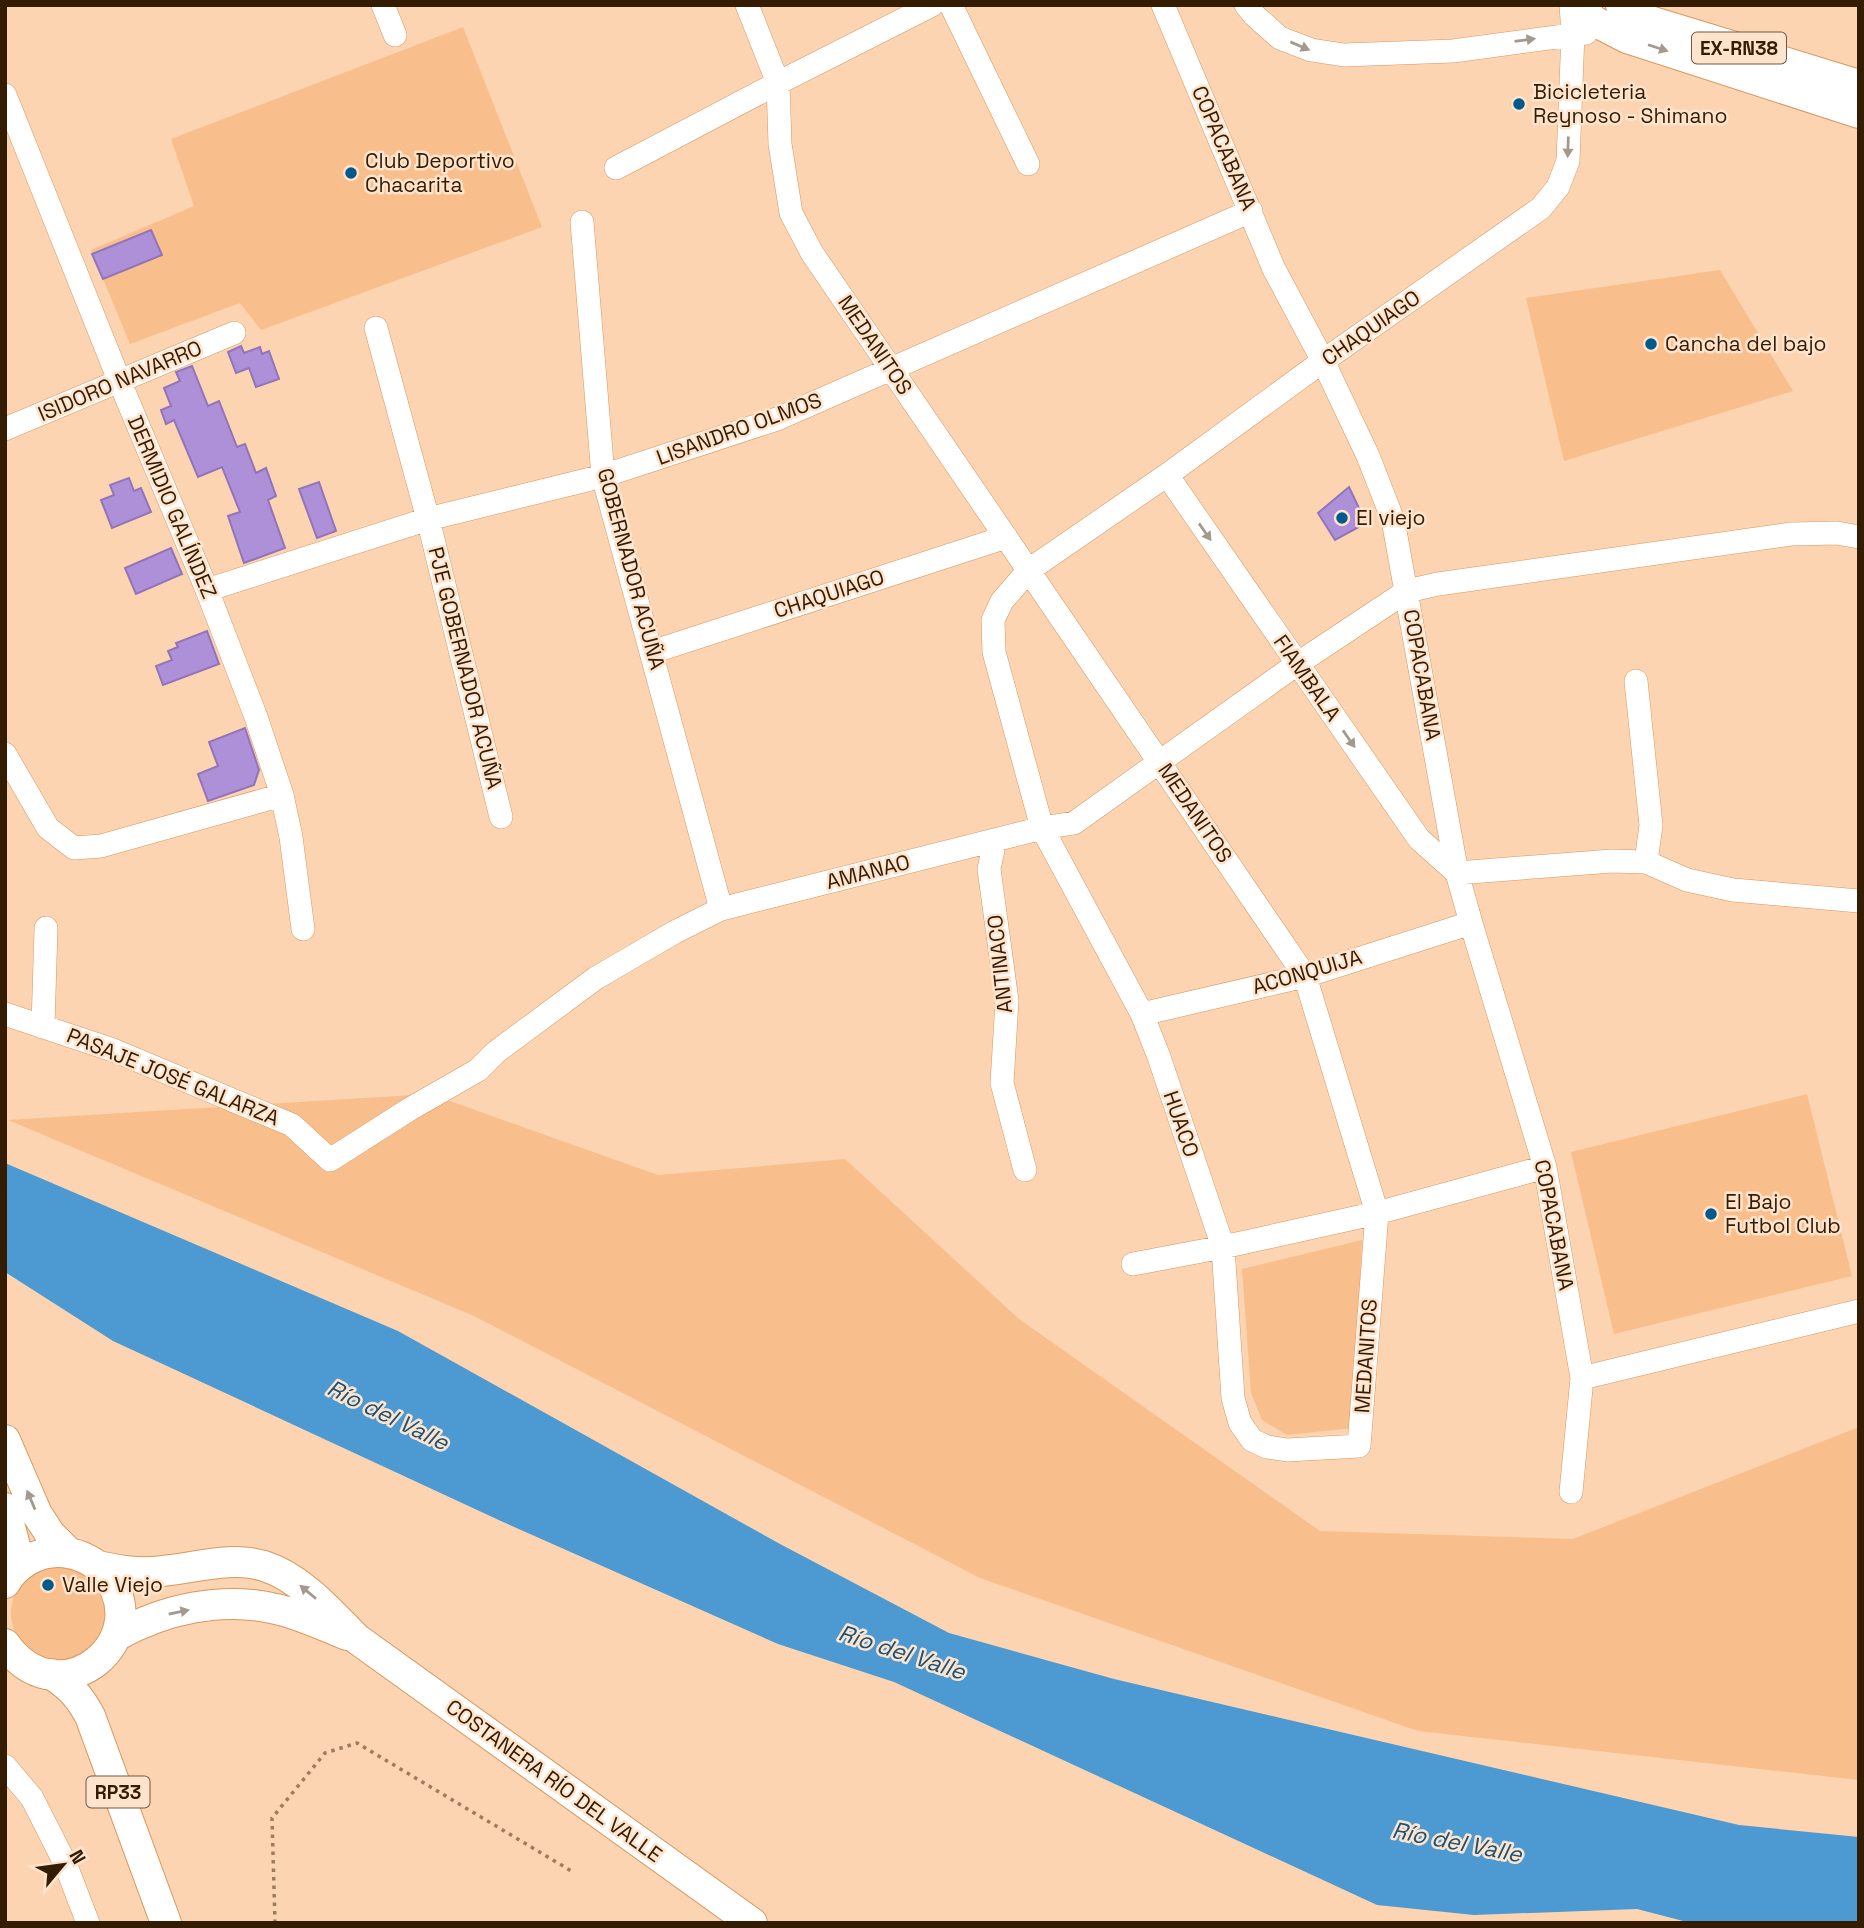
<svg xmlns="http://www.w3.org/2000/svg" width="1864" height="1928" viewBox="0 0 1864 1928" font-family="'Space Grotesk',sans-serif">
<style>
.green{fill:#f8be8b}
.water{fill:#4c9ad1}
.building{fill:#ad90d7;stroke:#9174b9;stroke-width:2}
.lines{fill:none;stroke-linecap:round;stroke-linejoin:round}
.minor-casing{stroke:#d7975e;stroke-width:24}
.major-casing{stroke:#d7975e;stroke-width:32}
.path{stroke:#9c7b5e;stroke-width:3.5;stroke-dasharray:3.5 5;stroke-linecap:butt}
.minor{stroke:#fff;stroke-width:23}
.major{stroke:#fff;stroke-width:30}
.oneway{fill:#a4998e}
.poi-dot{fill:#005b8c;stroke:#ffe4cd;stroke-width:2.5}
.labels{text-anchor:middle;stroke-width:5;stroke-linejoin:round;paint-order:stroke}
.shield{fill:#ffe4cd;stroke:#715840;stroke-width:2}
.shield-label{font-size:19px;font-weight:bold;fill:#341c03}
.poi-label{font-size:21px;fill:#341c03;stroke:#ffe4cd;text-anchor:start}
.street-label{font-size:21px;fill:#341c03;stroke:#ffe4cd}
.water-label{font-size:23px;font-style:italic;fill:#1a5379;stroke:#ffe4cd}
</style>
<rect width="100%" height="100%" fill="#fcd4b2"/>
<path class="green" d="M463,27L542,227L261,330L240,303L130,344L91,250L194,206L171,139Z
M1720,270L1793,391L1564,461L1526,298Z
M430,1094L658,1175L845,1159L1019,1319L1320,1531L1573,1539L1859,1427V1780L1418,1731L980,1578L474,1316L8,1120Z
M1807,1094L1852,1276L1614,1334L1571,1152Z
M1362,1240L1353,1428L1287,1435L1262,1420L1251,1393L1242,1269Z
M11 1613a47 47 0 1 1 94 0a47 47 0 1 1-94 0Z"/>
<path class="water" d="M5,1163L398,1331L780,1544L949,1633L1114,1679L1739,1825L1859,1837V1923H1691L1637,1909L1474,1915L1377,1905L894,1682L778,1644L503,1522L113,1341L5,1272Z"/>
<path class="building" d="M151,230L162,255L103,279L92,254Z
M241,346L244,353L260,347L262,354L269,351L279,379L256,387L249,368L236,373L228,352Z
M192,366L208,406L219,401L237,447L245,444L256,473L266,468L276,496L268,500L285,548L244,563L228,516L240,512L222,467L198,477L174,420L166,424L161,410L171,406L164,388L180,381L176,372Z
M129,478L134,491L141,488L151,512L112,528L101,500L114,495L110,485Z
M319,482L336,531L317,538L299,489Z
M1349,487L1366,523L1335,540L1318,513Z
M171,548L182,574L136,594L125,568Z
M207,631L219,664L163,685L156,666L172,660L168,651L178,647L176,643Z
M245,728L259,770L254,785L208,801L198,774L218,766L209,742Z"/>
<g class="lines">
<defs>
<path id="minor" d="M383,5L395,35
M747,5L778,83L780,144L791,213L812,253L1305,976L1377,1213L1359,1446L1287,1450L1267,1447L1252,1440L1240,1423L1233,1398L1223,1247L1159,1057L1142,1014L1042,828L994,652L993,620L1002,601L1029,570L1167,475L1323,361L1541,208L1558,187L1568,161L1573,33L1571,5
M951,5L1028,164
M1163,5L1274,269L1323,361L1368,456L1393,520L1457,873L1471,923L1545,1167L1582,1378L1571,1492
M1246,5L1254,15L1280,38L1311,50L1344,55L1453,51L1586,33
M5,95L119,380L207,590L256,717L282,795L291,837L303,929
M616,168L778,83L932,5
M582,222L603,476L721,909
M376,328L428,519L501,817
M5,429L234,333
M1167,475L1419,839L1457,873L1612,861L1646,862L1687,880L1733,890L1859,901
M207,590L428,519L603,476L777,419L1251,211
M652,652L1006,537
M1636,681L1651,825L1646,862
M5,754L48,828L74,848L101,846L282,795
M995,840L989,869L1007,1001L1002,1083L1025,1170
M5,1014L113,1050L292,1125L330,1160L410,1109L478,1070L496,1052L596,978L675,932L721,909L1042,828L1074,823L1297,664L1407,591L1438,584L1791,534L1837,533L1859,537
M1142,1014L1305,976L1471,923
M43,1027L46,928
M1133,1264L1223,1247L1377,1213L1545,1167
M1582,1378L1859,1311
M5,1766L32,1798L65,1863L88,1923"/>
<path id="major" d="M1577,5L1594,21L1627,38L1859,113
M1621,5L1650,21L1859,85
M5,1440L37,1514L50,1534L69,1553
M5,1508L20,1565
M98,1566C120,1571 139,1574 162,1571C195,1568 232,1556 264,1566C300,1577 331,1613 357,1639L752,1923
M5,1583C16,1564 37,1552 58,1552C74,1552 91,1559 102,1570C162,1635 61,1723 5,1644
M116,1636C164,1609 222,1596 276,1609C300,1614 324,1626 347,1635
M51,1674C71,1687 79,1696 90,1716L166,1923"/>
</defs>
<use href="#minor" class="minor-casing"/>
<use href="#major" class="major-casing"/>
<path class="path" d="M275,1923L272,1818L325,1753L357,1743L573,1872"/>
<use href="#minor" class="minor"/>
<use href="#major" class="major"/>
</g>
<defs><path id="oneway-solid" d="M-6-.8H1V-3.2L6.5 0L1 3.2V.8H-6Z" transform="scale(1.75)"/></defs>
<g class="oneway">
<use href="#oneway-solid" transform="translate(1525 40) rotate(-8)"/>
<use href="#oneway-solid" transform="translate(1300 46) rotate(23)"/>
<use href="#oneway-solid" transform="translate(1658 48) rotate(18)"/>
<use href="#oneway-solid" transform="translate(1568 147) rotate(92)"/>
<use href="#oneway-solid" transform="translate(1205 532) rotate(55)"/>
<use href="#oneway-solid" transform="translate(1349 739) rotate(55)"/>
<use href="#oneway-solid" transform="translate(31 1500) rotate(-113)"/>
<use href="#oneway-solid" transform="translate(308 1592) rotate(-140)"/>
<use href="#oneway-solid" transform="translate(179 1612) rotate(-12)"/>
</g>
<g class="poi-dot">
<circle cx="1519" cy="104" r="7"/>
<circle cx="351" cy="173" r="7"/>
<circle cx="1651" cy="344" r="7"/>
<circle cx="1342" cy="518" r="7"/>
<circle cx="1711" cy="1214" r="7"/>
<circle cx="48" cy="1585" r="7"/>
</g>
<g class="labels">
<g class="shield">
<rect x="1692" y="32.5" width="94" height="31" rx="5"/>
<rect x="86.5" y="1776.5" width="63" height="31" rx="5"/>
</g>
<g class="shield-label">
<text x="1739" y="55">EX-RN38</text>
<text x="118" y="1799">RP33</text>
</g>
<g class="poi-label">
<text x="1533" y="99">Bicicleteria<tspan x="1533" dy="24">Reynoso - Shimano</tspan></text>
<text x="365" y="168">Club Deportivo<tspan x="365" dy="24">Chacarita</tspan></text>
<text x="1665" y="351">Cancha del bajo</text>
<text x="1356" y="525">El viejo</text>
<text x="1725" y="1209">El Bajo<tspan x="1725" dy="24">Futbol Club</tspan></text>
<text x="62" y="1592">Valle Viejo</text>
</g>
<g class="street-label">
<text transform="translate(1224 148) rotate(67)" y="7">COPACABANA</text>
<text transform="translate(1371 328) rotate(-35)" y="7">CHAQUIAGO</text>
<text transform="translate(875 345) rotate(56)" y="7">MEDANITOS</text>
<text transform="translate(120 381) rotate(-23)" y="7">ISIDORO NAVARRO</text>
<text transform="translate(739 429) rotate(-20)" y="7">LISANDRO OLMOS</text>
<text transform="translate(172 507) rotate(67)" y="7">DERMIDIO GALÍNDEZ</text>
<text transform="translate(631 569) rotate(75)" y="7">GOBERNADOR ACUÑA</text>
<text transform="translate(829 594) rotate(-18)" y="7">CHAQUIAGO</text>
<text transform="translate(465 668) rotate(76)" y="7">PJE GOBERNADOR ACUÑA</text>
<text transform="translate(1422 675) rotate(80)" y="7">COPACABANA</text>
<text transform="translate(1307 678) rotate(55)" y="7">FIAMBALA</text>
<text transform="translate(1195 813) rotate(56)" y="7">MEDANITOS</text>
<text transform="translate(868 872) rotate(-14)" y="7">AMANAO</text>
<text transform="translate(1000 964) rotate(-96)" y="7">ANTINACO</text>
<text transform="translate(1307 972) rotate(-16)" y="7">ACONQUIJA</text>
<text transform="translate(173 1077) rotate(22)" y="7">PASAJE JOSÉ GALARZA</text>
<text transform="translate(1181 1124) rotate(71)" y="7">HUACO</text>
<text transform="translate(1554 1225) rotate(79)" y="7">COPACABANA</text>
<text transform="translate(1366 1356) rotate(-86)" y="7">MEDANITOS</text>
<text transform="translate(554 1781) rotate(36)" y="7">COSTANERA RÍO DEL VALLE</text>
</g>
<g class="water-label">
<text transform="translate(388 1415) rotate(26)" y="8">Río del Valle</text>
<text transform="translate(902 1652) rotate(18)" y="8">Río del Valle</text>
<text transform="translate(1457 1842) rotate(11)" y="8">Río del Valle</text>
</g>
</g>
<rect width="1864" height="1928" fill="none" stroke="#341c03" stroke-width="14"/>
<g transform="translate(63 1865) rotate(61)" stroke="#ffe4cd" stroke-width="5" paint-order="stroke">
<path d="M0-5L12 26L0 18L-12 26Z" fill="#341c03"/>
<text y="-10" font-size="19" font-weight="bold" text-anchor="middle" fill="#341c03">N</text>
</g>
</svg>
